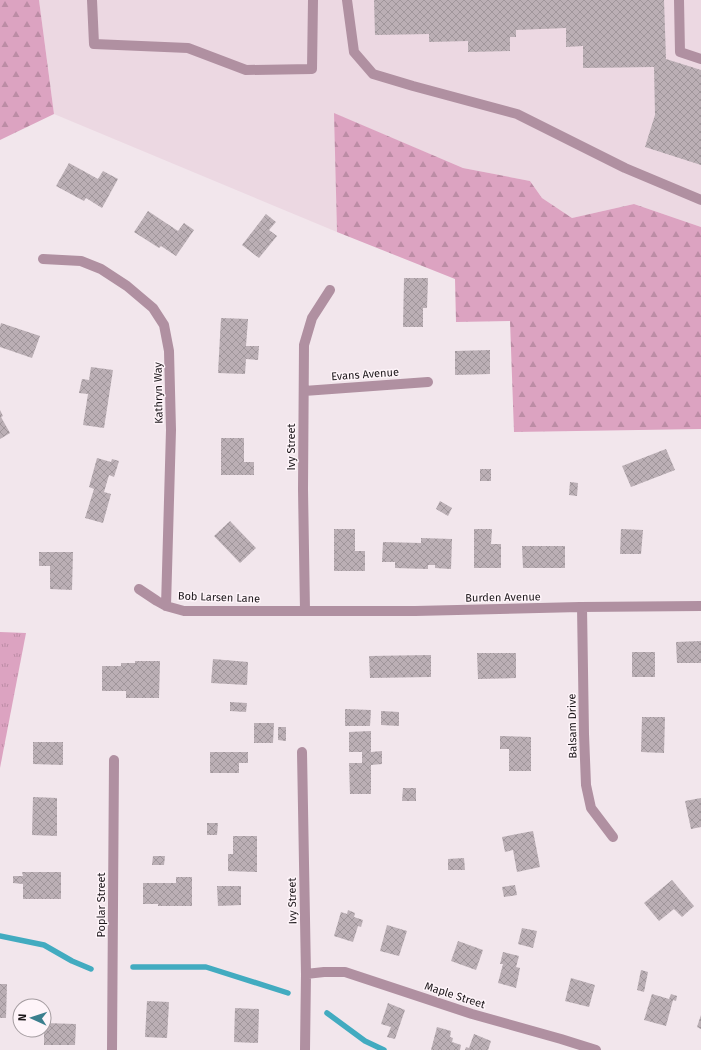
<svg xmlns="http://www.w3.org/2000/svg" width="701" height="1050" viewBox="0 0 701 1050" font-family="'Fira Sans',sans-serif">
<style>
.built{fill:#ecd8e2}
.grass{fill:url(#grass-tufts)}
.forest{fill:url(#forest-firs)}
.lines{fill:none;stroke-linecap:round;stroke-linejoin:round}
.stream{stroke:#42abc0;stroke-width:5.5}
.building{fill:url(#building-cross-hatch)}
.lane{stroke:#b090a1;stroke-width:10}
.street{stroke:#b090a1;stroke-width:10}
.labels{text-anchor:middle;stroke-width:3;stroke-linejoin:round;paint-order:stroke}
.street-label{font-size:11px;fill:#1c171a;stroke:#fef4f9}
</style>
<defs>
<pattern id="grass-tufts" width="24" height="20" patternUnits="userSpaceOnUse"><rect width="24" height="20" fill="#dca3c1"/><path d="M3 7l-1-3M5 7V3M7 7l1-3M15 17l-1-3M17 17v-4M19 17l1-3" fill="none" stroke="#bc8ca5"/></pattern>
<pattern id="forest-firs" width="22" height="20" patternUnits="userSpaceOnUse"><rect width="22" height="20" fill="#dca3c1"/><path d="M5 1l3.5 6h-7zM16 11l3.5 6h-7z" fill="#bc8ca5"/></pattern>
<pattern id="building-cross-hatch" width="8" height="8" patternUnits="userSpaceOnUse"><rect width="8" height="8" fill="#bbafb5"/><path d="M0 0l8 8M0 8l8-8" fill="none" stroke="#a0969b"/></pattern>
</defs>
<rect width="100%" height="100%" fill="#f2e6ec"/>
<path class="built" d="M39,0H701V227L634,204L572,218L542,198L530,181L463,168L335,114L337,232L54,114Z"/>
<path class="grass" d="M0,632L26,633L0,768Z"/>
<path class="forest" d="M0,0H39L54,114L0,140Z
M334,113L463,168L530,181L542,198L572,218L634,204L701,227V429L514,432L510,321L456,322L455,279L337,232Z"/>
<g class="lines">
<path class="stream" d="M0,936L44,945L72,961L91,969
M133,967H206L288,993
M327,1013L365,1041L384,1050"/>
</g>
<path class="building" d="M374,0H664L666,59L701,70V165L645,147L655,115L654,67L583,68V46L566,47V28L516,30V37H510V51L468,52V41L429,42V34L375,35Z
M69,163L98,179L103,171L118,179L102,208L86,198L84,201L56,186Z
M148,211L178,231L184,223L194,230L176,256L161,246L159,248L134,232Z
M266,214L276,222L269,230L277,236L259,258L242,245Z
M404,278H428L427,308H423V327H403Z
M221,318L248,319L246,346H259L258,360L246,359L245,374L218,373Z
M1,323L40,336L32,358L0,347V327Z
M490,350V374L455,375V351Z
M91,367L113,370L104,428L83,425L88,394L79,393L82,379L89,380Z
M0,410L3,416L1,417L10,433L0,439Z
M221,438H244V462H254V475H221Z
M666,449L675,470L631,487L622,466Z
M97,458L111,462L112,459L119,461L114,477L109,475L104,492L111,494L103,523L85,518L94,489L89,487Z
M480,469H491V481H480Z
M570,482L578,483L577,496L569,495Z
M440,501L452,508L448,516L436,509Z
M230,521L256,548L240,563L214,536Z
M334,529H355V551H365V571H334Z
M474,529H492L491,544H501V568H474Z
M621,529L643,530L641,554H620Z
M421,538L452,539L451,569L435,568V565H428V569L395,568V562H382L383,542L421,543Z
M522,546H565V568H523Z
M39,552H73L72,590L50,589V566H39Z
M701,641V663H677L676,642Z
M632,652H655V677H632Z
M477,653H516V678L478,679Z
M431,655V677L370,678L369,656Z
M213,659L248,662L247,685L211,683Z
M135,661H160L159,698H126V691H102V666H121V663H135Z
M230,702L247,703L246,712L230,711Z
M345,709L371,710L370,726H345Z
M381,711L399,712V726L381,725Z
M642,717H665L664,753L641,752Z
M254,723H274L273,743H254Z
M278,727H286V741L278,740Z
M371,731V752L382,751V764L371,765V794H350L349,763H362V752H349V732Z
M500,736L531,737V771H509V749H500Z
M33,742H63V765L33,764Z
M210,752H248V763H239V773H210Z
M403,788H416V801H402Z
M33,797L57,798V836L32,835Z
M701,798V827L691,829L685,801Z
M207,823H218L217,835H207Z
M533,831L540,867L517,872L513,850L505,852L502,837Z
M233,836H257V872L228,871V854H233Z
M153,856H165L164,865H152Z
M464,858L465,870H448V859Z
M22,872H61V899H23V884L13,883V876H23Z
M176,877H192V906H158V904H143V883H176Z
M672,880L694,906L682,917L674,909L659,921L644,903Z
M515,885L517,895L504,897L502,887Z
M217,886H241V905L218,906Z
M348,910L355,913L354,917L363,920L361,927L358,926L353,942L334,936L341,912L347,914Z
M387,925L407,931L399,956L380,951Z
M522,928L537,931L533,948L518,944Z
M458,941L483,950L476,970L451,961Z
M503,952L519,956L516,967L520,968L516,988L498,983L503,964H500Z
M641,970L648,972L644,992L637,990Z
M571,978L595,985L589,1007L565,1001Z
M0,984H7L6,1018H0Z
M652,994L669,999L671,994L677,996L676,1001L673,1000L666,1026L644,1020Z
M147,1001L169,1002L167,1038L145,1037Z
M388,1003L405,1010L395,1039L387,1037L391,1027L381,1024Z
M235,1008L259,1009L258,1043L234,1042Z
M701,1015V1029L697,1027Z
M44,1023L76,1024L75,1045H44Z
M437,1027L451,1031L450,1037L453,1038L452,1042L461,1045L460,1050H431Z
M474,1034L491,1041L488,1050H465L466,1047L469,1048Z"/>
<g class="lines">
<path class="lane" d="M92,0L94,44L188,48L246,70L312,69L313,0
M347,0L354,52L373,74L413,86L517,114L625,168L701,200
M679,0L680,52L701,59"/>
<path class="street" d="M43,259L81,261L101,269L127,286L153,308L164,325L169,351L171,430L166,606
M304,391L428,382
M139,589L157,601L166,606L184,611H415L580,607L701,606
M582,607L584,734L586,785L591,808L613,837
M305,611L303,489L304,345L312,318L330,290
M302,752L306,974L305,1050
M306,974L324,972H345L472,1014L561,1039L596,1050
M112,1050L114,760"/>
</g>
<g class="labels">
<g class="street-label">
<text transform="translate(365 374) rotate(-4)" y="4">Evans Avenue</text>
<text transform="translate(158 393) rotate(-91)" y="4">Kathryn Way</text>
<text transform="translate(291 447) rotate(-90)" y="4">Ivy Street</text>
<text transform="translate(219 597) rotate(2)" y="4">Bob Larsen Lane</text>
<text transform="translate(503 597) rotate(-1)" y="4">Burden Avenue</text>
<text transform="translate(572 726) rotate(-91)" y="4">Balsam Drive</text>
<text transform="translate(292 901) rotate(-91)" y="4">Ivy Street</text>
<text transform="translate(101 905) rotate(-90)" y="4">Poplar Street</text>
<text transform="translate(455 995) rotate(18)" y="4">Maple Street</text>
</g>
</g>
<g transform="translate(32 1018) rotate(273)"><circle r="19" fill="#fef4f9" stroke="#a49ca0"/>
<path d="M0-3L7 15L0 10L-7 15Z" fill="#3b7f8e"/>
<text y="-6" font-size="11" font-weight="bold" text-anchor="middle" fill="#1c171a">N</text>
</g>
</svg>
